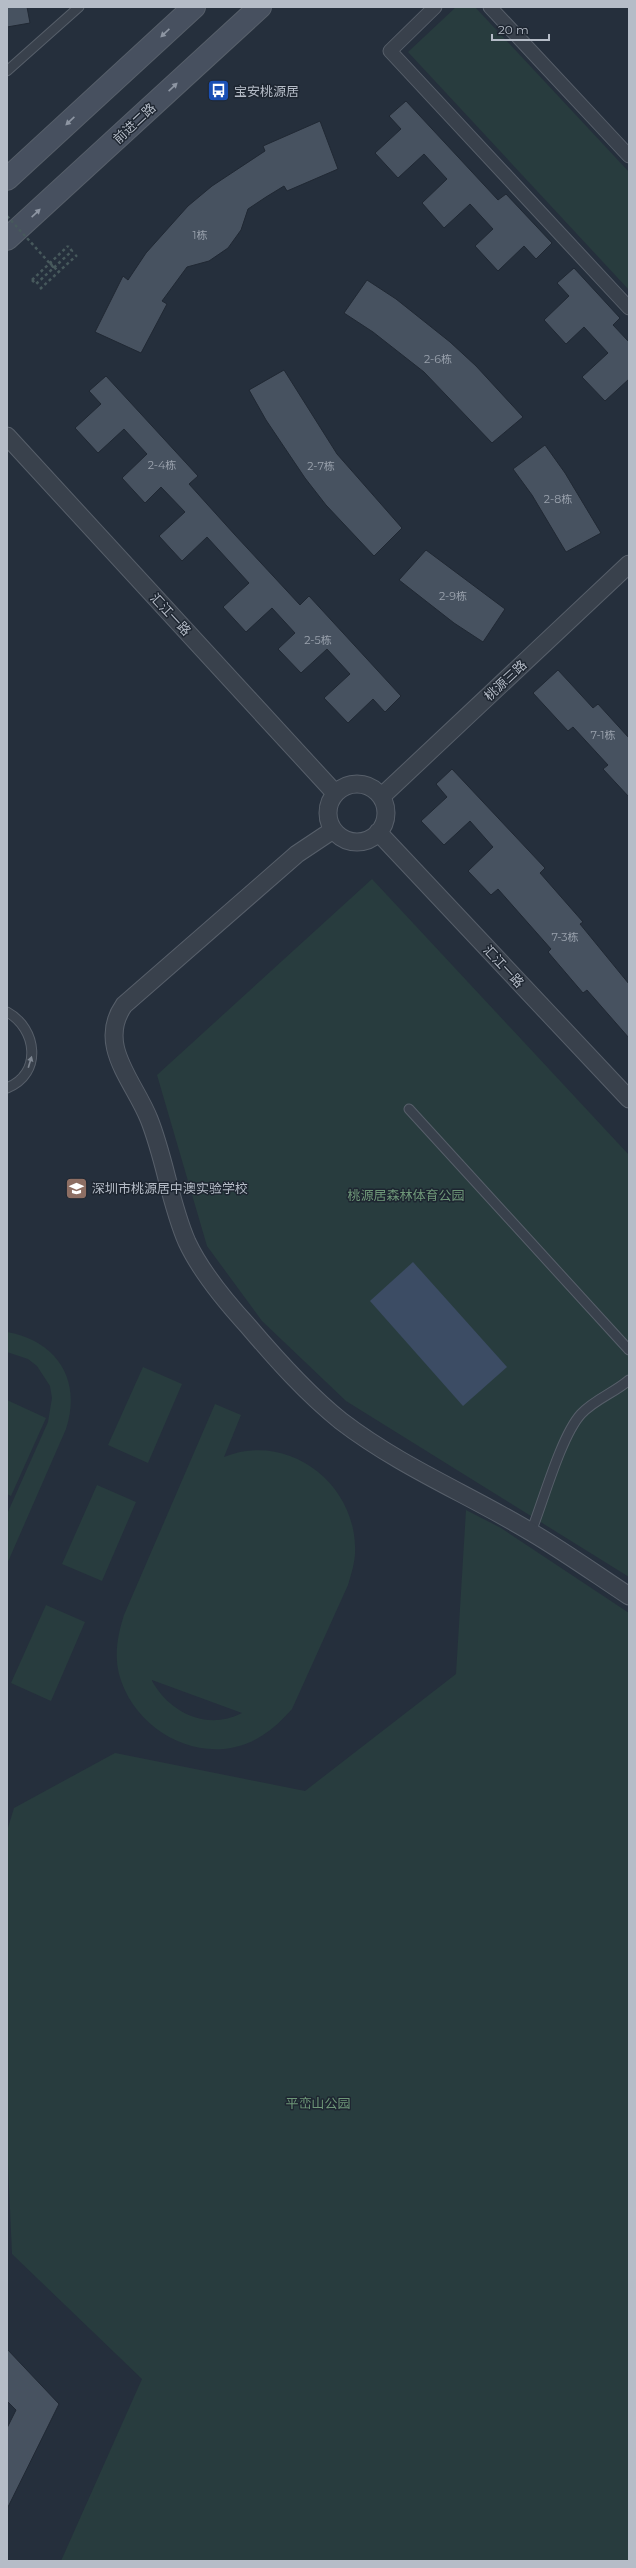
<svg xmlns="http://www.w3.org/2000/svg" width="636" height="2568" viewBox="0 0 636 2568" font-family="Montserrat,'Noto Sans SC',sans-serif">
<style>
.green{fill:#283c3e;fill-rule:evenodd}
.water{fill:#3c4c64}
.building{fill:#475260;stroke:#202833}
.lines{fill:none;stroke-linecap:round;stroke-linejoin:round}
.service-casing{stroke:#575f6a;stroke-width:11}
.pedestrian-casing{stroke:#575f6a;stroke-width:15}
.minor-casing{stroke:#575f6a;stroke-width:19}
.secondary-casing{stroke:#575f6a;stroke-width:24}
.path{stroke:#47595c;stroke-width:2.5;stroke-dasharray:3 3;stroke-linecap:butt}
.service{stroke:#39414c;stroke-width:9}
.pedestrian{stroke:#39414c;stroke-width:13}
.minor{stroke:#39414c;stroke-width:17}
.secondary{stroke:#47505f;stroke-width:22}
.path-bridge{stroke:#47595c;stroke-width:2.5;stroke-dasharray:3 3;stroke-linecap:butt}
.oneway{fill:#8e96a3}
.oneway2{fill:#7d8590}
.labels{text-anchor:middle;stroke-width:3;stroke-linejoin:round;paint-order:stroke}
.number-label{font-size:11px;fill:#9aa2ad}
.poi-label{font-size:13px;fill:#b5bcc7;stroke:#1e2631;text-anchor:start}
.street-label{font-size:13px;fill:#b5bcc7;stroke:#1e2631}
.park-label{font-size:13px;fill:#6e9778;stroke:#1e2631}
</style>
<rect width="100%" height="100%" fill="#252f3c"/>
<path class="green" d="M456,7H475L629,172V290L408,52Z
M372,879L629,1155V1577L346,1401L262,1321L207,1246L157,1075Z
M7,1332C57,1341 82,1380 66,1429L7,1564V1514L48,1422L52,1398L50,1386L37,1366L28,1359L7,1352Z
M143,1367L182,1384L148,1463L108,1445Z
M7,1400L46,1418L11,1496L7,1494Z
M215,1404L241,1415L224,1457C286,1432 353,1480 355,1546C356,1559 352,1572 348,1585L292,1709C283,1719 274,1728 263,1735C208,1771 135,1734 119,1674C114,1654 118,1634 124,1615ZM152,1681V1680L242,1713C207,1731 170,1713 152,1681Z
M97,1485L136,1502L102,1581L62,1564Z
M466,1510L501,1528L629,1613V2561H61L142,2379L12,2254L7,2142V1831L14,1808L115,1753L305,1791L456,1674Z
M46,1605L85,1622L51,1701L11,1683Z"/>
<path class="water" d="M413,1262L507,1367L463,1406L370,1301Z"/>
<path class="building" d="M7,7H27L30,23L7,27Z
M406,101L498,200L506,194L552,243L536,259L524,246L498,271L475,246L493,229L470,204L444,228L422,203L447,179L424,154L398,178L375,153L401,129L389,116Z
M320,121L338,169L287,191L284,186L266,197L248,209L241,230L228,248L209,261L187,267L162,301L167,304L141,353L95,332L123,276L128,280L146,253L188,206L212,186L265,151L263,146Z
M574,268L620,318L613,325L629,342V379L605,401L582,377L608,353L584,327L566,344L544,320L569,296L557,283Z
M367,280L396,299L450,342L476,366L523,417L492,443L424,372L373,332L344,313Z
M284,370L337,454L402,528L374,556L326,505L305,478L266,420L249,390Z
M106,376L198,476L189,484L235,535L300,605L309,596L401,696L385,712L373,699L348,723L324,698L350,674L327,649L301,673L278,649L295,633L272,608L246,632L223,607L249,583L207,537L182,561L159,536L185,512L161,487L145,503L122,478L147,454L124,429L98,453L75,428L101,404L89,391Z
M545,445L565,473L601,533L566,552L532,495L513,469Z
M426,550L505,609L483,642L454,623L399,580Z
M558,670L593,708L598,704L629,738V797L603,769L608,765L573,727L568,731L533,693Z
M452,769L545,868L540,873L583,922L580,924L629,984V1038L587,990L583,993L548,952L551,949L498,889L491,895L468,871L493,847L470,821L444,845L421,821L447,797L436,784Z
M7,2349L59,2404L7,2509V2428L16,2410L7,2401Z"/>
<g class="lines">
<defs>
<path id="service" d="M7,71L79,7
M7,1012C37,1028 43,1074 7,1088
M409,1109L629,1350
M531,1532C543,1502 561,1436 581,1414C595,1399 614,1393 629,1380"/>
<path id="pedestrian" d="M435,7L390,51L629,308
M490,7L629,156"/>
<path id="minor" d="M7,436L335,793
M328 813a29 29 0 1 1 58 0a29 29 0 1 1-58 0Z
M381,797L629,564
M333,830L297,854L124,1005C96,1045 134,1081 149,1119C165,1159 170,1203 187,1242C200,1270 227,1303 248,1326C276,1359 307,1394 341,1421C401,1467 468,1494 531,1532C565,1552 597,1575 629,1596
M378,832L629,1099"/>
<path id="secondary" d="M7,179L194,7
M7,239L260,7"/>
</defs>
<use href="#service" class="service-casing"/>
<use href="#pedestrian" class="pedestrian-casing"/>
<use href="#minor" class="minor-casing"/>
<use href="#secondary" class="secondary-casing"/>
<path class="path" d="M50,263L59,272
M32,280L68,246
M40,289L77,255"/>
<use href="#service" class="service"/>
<use href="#pedestrian" class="pedestrian"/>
<use href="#minor" class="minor"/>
<use href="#secondary" class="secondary"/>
<path class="path-bridge" d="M7,216L54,268
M32,280L36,284L72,251L68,246"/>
</g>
<defs><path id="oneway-solid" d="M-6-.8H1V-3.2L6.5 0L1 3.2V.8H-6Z"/></defs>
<g class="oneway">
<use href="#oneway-solid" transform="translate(165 33) rotate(137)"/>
<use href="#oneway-solid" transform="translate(173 87) rotate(-43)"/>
<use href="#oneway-solid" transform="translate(70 121) rotate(137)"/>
<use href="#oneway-solid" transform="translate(36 213) rotate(-43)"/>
</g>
<use class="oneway2" href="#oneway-solid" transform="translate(30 1062) rotate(-73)"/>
<defs>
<symbol id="bus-square" viewBox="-11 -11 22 22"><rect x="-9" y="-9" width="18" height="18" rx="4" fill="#1a4fb4" stroke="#1e2631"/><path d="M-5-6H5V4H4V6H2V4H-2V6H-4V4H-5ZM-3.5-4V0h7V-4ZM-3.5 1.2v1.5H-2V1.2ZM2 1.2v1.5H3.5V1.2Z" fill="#fff"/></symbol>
<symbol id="school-square" viewBox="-11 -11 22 22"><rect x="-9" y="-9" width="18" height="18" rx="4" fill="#8d6e63" stroke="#1e2631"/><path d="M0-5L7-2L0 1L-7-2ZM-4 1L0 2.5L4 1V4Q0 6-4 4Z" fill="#fff"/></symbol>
</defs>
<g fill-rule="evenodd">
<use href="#bus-square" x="206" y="78" width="25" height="25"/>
<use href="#school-square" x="64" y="1176" width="25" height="25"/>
</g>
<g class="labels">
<g class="number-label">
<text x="200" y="239">1栋</text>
<text x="438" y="363">2-6栋</text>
<text x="162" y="469">2-4栋</text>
<text x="321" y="470">2-7栋</text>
<text x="558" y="503">2-8栋</text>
<text x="453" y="600">2-9栋</text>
<text x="318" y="644">2-5栋</text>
<text x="603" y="739">7-1栋</text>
<text x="565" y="941">7-3栋</text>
</g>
<g class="poi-label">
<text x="234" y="96">宝安桃源居</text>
<text x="92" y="1193">深圳市桃源居中澳实验学校</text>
</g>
<g class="street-label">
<text transform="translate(134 123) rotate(-43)" y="5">前进二路</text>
<text transform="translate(171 614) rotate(47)" y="5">汇江一路</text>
<text transform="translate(505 680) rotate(-43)" y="5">桃源三路</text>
<text transform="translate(504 966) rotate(47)" y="5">汇江一路</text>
</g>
<g class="park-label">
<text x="406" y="1200">桃源居森林体育公园</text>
<text x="318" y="2108">平峦山公园</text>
</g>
</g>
<rect width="636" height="2568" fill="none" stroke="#b5bcc7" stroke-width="16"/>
<path d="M492 34v6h57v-6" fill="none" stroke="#b5bcc7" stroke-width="2"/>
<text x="498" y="34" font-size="12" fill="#b5bcc7" stroke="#1e2631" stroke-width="3" paint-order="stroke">20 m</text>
</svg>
